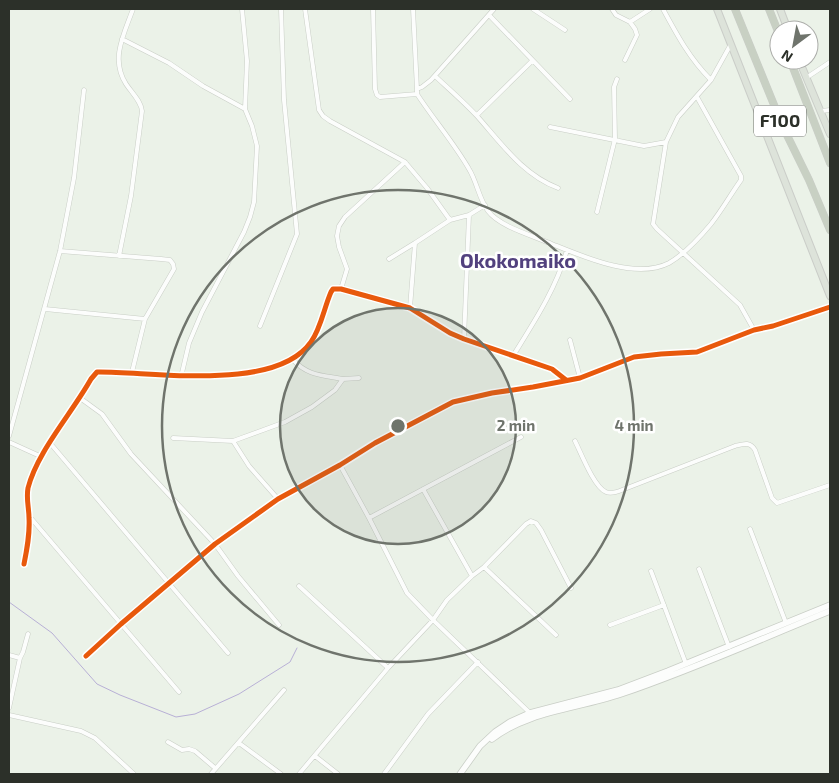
<svg xmlns="http://www.w3.org/2000/svg" width="839" height="783" viewBox="0 0 839 783" font-family="'Exo 2',sans-serif">
<style>
.lines{fill:none;stroke-linecap:round;stroke-linejoin:round}
.stream{stroke:#b8b0d6;stroke-width:1}
.street-casing{stroke:#c9cec6;stroke-width:5}
.secondary-casing{stroke:#c9cec6;stroke-width:7}
.primary-casing{stroke:#cacdc8;stroke-width:8}
.highway-casing{stroke:#cacdc8;stroke-width:8}
.street{stroke:#fcfdfc;stroke-width:4}
.secondary{stroke:#fcfdfc;stroke-width:5.5}
.primary{stroke:#dde3da;stroke-width:6}
.highway{stroke:#c8d0c3;stroke-width:7}
.cycleway-casing{stroke:#fff;stroke-width:8}
.cycleway{stroke:#e8590c;stroke-width:5}
.ring{fill:none;stroke:#6f746c;stroke-width:2.5}
.labels{text-anchor:middle;stroke-width:5;stroke-linejoin:round;paint-order:stroke}
.shield{fill:#fff;stroke:#6b6e69;stroke-width:1}
.shield-label{font-size:18px;font-weight:bold;fill:#2c3029}
.neighbourhood-label{font-size:20px;font-weight:bold;fill:#52417e;stroke:#fff}
.centre{fill:#6f746c;stroke:#fff;stroke-width:2.5}
.ring-label{font-size:15px;text-anchor:middle;font-weight:bold;fill:#6f746c;stroke:#fff;stroke-width:5;stroke-linejoin:round;paint-order:stroke}
</style>
<rect width="100%" height="100%" fill="#ebf2e8"/>
<g class="lines">
<path class="stream" d="M9,602L52,633L97,684L120,695L176,717L195,714L239,694L290,662L297,648"/>
<defs>
<path id="street" d="M305,9L319,110L323,116L330,121L405,162L427,188L450,220
M373,9L375,89L377,95L380,97L417,94V89L422,87L431,80L494,9
M413,9L417,89
M533,9L565,30
M612,9L616,15L630,22L650,9
M663,9C677,35 690,59 711,80
M489,15L570,99
M122,39L169,63L203,86L245,109
M731,44L711,80L678,117L666,142L653,224L657,229L740,305L754,330
M625,60L637,35L635,29L630,22
M435,76C449,89 464,102 477,116C501,143 523,175 558,188
M806,78L830,62
M417,94C434,120 454,143 469,169C477,182 479,199 488,211C500,227 534,236 552,244C584,257 636,280 669,263C683,255 701,236 711,224C722,210 731,194 741,180V176L697,97
M821,111L830,110
M477,115L532,61
M550,127L644,146L666,142
M597,212L615,139L614,87L617,79
M60,251L161,259L170,260L173,264L174,269L145,319L132,372
M119,256L131,196L142,111C141,101 132,93 126,84C110,59 124,34 133,9
M389,259L415,243
M341,289L347,269L339,247L337,236L339,226L345,217L405,162
M410,308L415,243L450,220L469,215L485,205
M45,309L145,319
M260,326L297,234L284,100L281,9
M464,339L469,215
M570,340L580,378
M513,356C534,322 556,289 567,250
M292,359C308,376 321,375 343,379
M181,377L189,343L202,312L244,232L250,217L254,202L257,146L252,126L245,109L247,61L242,9
M80,398L102,414L131,454L215,544L238,576L279,625
M9,436L60,251L74,178L84,90
M173,438L233,441L285,422L312,407L335,390L343,379L359,378
M233,441L249,466L278,499
M575,441C581,453 594,487 606,492C611,494 617,492 622,490L735,446C743,444 750,441 755,450L772,498L777,503L830,485
M9,442L42,457
M50,443L228,653
M340,465L369,518L407,593L433,620L530,713
M423,489L472,576
M30,517L179,692
M369,518L521,437
M750,529L786,623
M24,564C27,549 30,534 29,518C29,508 26,499 28,488C37,452 72,413 91,379L97,372C151,371 275,393 311,342C321,328 324,308 331,292L333,289H341L410,308L450,333L464,339L552,369L566,380
M484,567L556,635
M699,569L729,647
M651,571L686,664
M299,586L388,668
M610,625L664,605
M9,655L20,658L9,708
M86,656L121,624L215,544L278,499L340,465L375,443L453,402L492,393L533,387L580,378L634,357L661,354L697,352L754,330L773,326L830,307
M20,658L23,652L28,634
M9,715L81,731L95,738L134,774
M168,742L182,750L189,749L195,751L215,768
M239,743L281,774
M315,756L338,774
M211,774L284,690
M299,774L388,668L433,620L447,600L472,576L484,567L526,524L531,521L536,523L541,530L571,588
M384,774L428,714L478,662"/>
<path id="secondary" d="M492,739C528,711 577,709 621,694C692,670 761,639 830,611
M460,774L480,746L495,732L510,722L530,713L618,690L668,671L830,605"/>
<path id="primary" d="M717,9L830,296
M780,9L788,30
M799,60L830,134"/>
<path id="highway" d="M735,9L783,127L809,180L830,230
M769,9L779,34
M790,60L830,163"/>
</defs>
<use href="#street" class="street-casing"/>
<use href="#secondary" class="secondary-casing"/>
<use href="#primary" class="primary-casing"/>
<use href="#highway" class="highway-casing"/>
<use href="#street" class="street"/>
<use href="#secondary" class="secondary"/>
<use href="#primary" class="primary"/>
<use href="#highway" class="highway"/>
<defs>
<path id="cycleway" d="M24,564C27,549 30,534 29,518C29,508 26,499 28,488C37,452 72,413 91,379L97,372C151,371 275,393 311,342C321,328 324,308 331,292L333,289H341L410,308L450,333L464,339L552,369L566,380
M86,656L121,624L215,544L278,499L340,465L375,443L453,402L492,393L533,387L580,378L634,357L661,354L697,352L754,330L773,326L830,307"/>
</defs>
<use href="#cycleway" class="cycleway-casing"/>
<use href="#cycleway" class="cycleway"/>
</g>
<circle cx="398" cy="426" r="118" fill="#6f746c" fill-opacity=".12"/>
<g class="ring">
<circle cx="398" cy="426" r="118"/>
<circle cx="398" cy="426" r="236"/>
</g>
<g class="labels">
<rect class="shield" x="754" y="105.5" width="52" height="31" rx="4"/>
<g class="shield-label">
<text x="780" y="127">F100</text>
</g>
<g class="neighbourhood-label">
<text x="518" y="268">Okokomaiko</text>
</g>
</g>
<circle cx="398" cy="426" r="8" class="centre"/>
<g class="ring-label">
<text x="516" y="431">2 min</text>
<text x="634" y="431">4 min</text>
</g>
<rect width="839" height="783" fill="none" stroke="#2c3029" stroke-width="20"/>
<g transform="translate(794 45) rotate(212)"><circle r="24" fill="#ffffff" stroke="#abaca9"/>
<path d="M0-4L9 19L0 12L-9 19Z" fill="#6f746c"/>
<text y="-8" font-size="14" font-weight="bold" text-anchor="middle" fill="#2c3029">N</text>
</g>
</svg>
